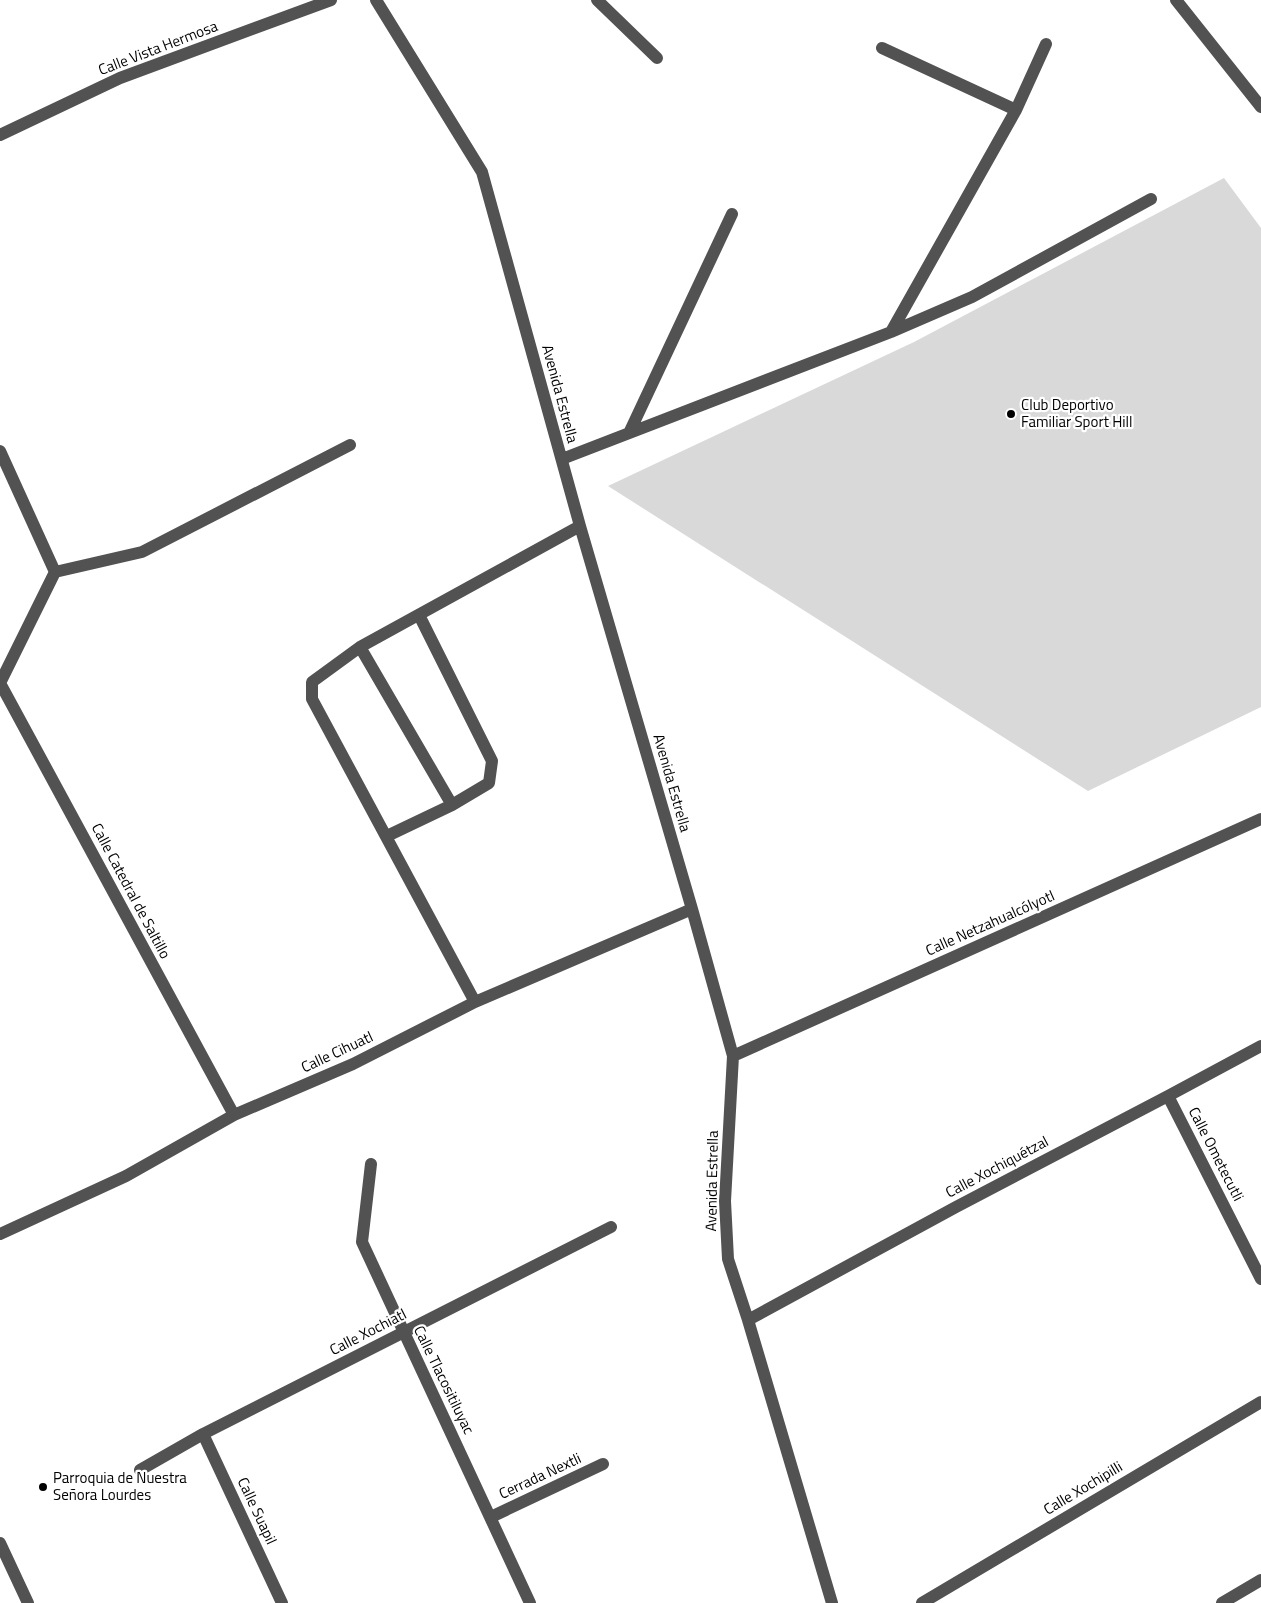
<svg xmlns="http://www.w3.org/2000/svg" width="1261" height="1603" viewBox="0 0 1261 1603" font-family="'Titillium Web',sans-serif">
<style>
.garden{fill:#d9d9d9}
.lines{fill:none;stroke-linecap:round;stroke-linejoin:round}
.minor{stroke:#525252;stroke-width:12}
.poi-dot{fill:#000;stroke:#fff;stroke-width:2}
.labels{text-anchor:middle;stroke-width:4.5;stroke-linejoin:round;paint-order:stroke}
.street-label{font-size:15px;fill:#000;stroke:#fff}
.poi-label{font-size:15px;fill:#000;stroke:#fff;text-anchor:start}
</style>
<rect width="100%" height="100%" fill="#fff"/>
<path class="garden" d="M1224,178L1261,228V707L1088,791L608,486L914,342Z"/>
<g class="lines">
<path class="minor" d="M376,0L482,172L580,526L692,909L733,1056L725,1201L728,1259L748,1320L832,1603
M597,0L657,58
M1176,0L1261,107
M882,48L1016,110
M0,135L120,78L331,0
M891,332L1016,110L1046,44
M630,431L732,214
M0,451L55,572L0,683
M562,459L891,332L972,297L1151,199
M55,572L142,552L350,445
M360,647L452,805
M0,683L234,1115
M387,836L452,805L489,783L492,761L419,615
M475,1002L312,699V682L360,647L580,526
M733,1056L1261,819
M1168,1096L1261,1279
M371,1164L362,1242L530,1603
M0,1234L126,1176L234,1115L353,1064L475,1002L692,909
M748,1320L956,1207L1168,1096L1261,1046
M203,1434L282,1603
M140,1470L203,1434L611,1227
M491,1517L603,1464
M0,1543L28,1603
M922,1603L1261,1402
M1222,1603L1261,1580"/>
</g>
<g class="poi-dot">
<circle cx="1011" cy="414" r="5"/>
<circle cx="43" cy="1487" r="5"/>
</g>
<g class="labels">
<g class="street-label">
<text transform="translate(158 48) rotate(-21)" y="5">Calle Vista Hermosa</text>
<text transform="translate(560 394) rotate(75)" y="5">Avenida Estrella</text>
<text transform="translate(672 783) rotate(74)" y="5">Avenida Estrella</text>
<text transform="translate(131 891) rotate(62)" y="5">Calle Catedral de Saltillo</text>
<text transform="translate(990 923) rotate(-24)" y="5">Calle Netzahualcólyotl</text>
<text transform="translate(337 1052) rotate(-25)" y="5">Calle Cihuatl</text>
<text transform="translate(1216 1154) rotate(63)" y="5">Calle Ometecutli</text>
<text transform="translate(997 1167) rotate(-28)" y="5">Calle Xochiquétzal</text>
<text transform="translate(712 1181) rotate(-89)" y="5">Avenida Estrella</text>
<text transform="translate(368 1332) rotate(-27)" y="5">Calle Xochiatl</text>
<text transform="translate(444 1380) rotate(64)" y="5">Calle Tlacositiluyac</text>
<text transform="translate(540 1476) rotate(-25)" y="5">Cerrada Nextli</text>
<text transform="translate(1083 1488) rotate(-31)" y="5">Calle Xochipilli</text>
<text transform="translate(257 1511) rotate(65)" y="5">Calle Suapil</text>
</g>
<g class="poi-label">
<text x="1021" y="410">Club Deportivo<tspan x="1021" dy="17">Familiar Sport Hill</tspan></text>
<text x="53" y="1483">Parroquia de Nuestra<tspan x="53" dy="17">Señora Lourdes</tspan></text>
</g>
</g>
</svg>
